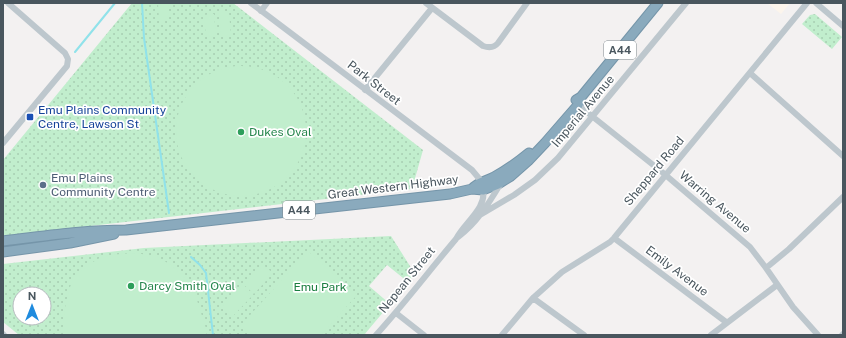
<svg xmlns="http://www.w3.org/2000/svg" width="846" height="338" viewBox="0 0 846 338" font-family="'Public Sans',sans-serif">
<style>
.commercial{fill:#fcf5ec}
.grass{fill:url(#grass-dots);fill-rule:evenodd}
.pitch{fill:#c1eecd}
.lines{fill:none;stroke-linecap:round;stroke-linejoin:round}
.stream{stroke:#90e2ea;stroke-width:2}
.highway-casing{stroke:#7595a9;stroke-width:11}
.minor{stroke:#bdc7cd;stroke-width:6}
.highway{stroke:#8aaabd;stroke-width:9}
.transit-dot{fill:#1a4fb4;stroke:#fff;stroke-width:1.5}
.leisure-dot{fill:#2e9e5b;stroke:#fff;stroke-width:1.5}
.service-dot{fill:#5c6f8a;stroke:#fff;stroke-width:1.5}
.labels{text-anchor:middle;stroke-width:3.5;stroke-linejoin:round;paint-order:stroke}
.shield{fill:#fff;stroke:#80898e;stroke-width:1}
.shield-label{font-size:11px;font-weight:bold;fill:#49565e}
.street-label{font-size:12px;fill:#49565e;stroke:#fff}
.transit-label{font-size:12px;fill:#164399;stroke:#fff;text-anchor:start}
.leisure-label{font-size:12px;fill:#27864d;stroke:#fff;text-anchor:start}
.service-label{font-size:12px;fill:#4e5e75;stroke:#fff;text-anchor:start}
.park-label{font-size:12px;fill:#1b7e40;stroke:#fff}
</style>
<defs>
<pattern id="grass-dots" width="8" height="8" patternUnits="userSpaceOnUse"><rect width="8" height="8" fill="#c1eecd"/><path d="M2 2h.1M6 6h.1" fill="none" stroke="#a7ceb2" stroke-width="1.8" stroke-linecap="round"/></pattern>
</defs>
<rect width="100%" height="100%" fill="#f3f1f1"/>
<path class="commercial" d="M767,3H790L781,14Z"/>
<path class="grass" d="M132,3H233L423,150L412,189L3,236V160Z
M815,14L842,37L832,49L802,24L810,15Z
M391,236L415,274L408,282L387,265L369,286L390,304L364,335H19L3,322V264L144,248ZM20,294H44V318H20Z"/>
<path class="pitch" d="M158,3H168L169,20L159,21Z
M219,13H229L231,35H221Z
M214,14L216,36L206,37L204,15Z
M176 131a65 65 0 1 1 130 0a65 65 0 1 1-130 0Z
M308,251L357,295L321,335H252L241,325Z
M134,253L156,256L171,265L187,280L189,279L190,284L195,294L207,332L206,335H63C62,322 67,289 74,278C78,273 87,265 93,262C104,254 121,254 134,253Z
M262,264L273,273L254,294L243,284Z
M241,286L252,296L232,317L222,307Z"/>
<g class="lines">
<path class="stream" d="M142,3L144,38L169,213
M75,52L115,3
M191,257L200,265L206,273L213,335"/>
<defs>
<path id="highway" d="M576,100L581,97L658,3
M472,189C478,182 487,181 494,177C507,170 518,162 529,153
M3,241C44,236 85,230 126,230L450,194L472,189L483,190L498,184L511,176L528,161L545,143L578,105L581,97
M3,252L70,243L114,234"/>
</defs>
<use href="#highway" class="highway-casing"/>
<path class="minor" d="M251,3L472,170L482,182
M426,3L483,46C489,48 494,48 498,43L527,3
M816,3L843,26
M261,11L267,3
M750,73L843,156
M365,90L432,8
M578,105L662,172L750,247L766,268L793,307L818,335
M3,143L67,66L68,59L65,53L8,3
M480,215L514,195L535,180L558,158L686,3
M458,237C477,223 489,203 501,183
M614,238L726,322
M766,268L789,249L843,197
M533,298L584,335
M396,313L424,335
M3,334L4,335
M376,335C404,304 429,271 456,239C464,223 487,208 483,190
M502,335L533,298L562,272L610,242L614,238L807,3
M711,335L777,285
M842,335L843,334"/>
<use href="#highway" class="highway"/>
</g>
<rect class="transit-dot" x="26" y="113" width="8" height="8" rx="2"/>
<g class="leisure-dot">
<circle cx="241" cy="132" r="4"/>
<circle cx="131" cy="286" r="4"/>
</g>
<circle class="service-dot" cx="43" cy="185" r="4"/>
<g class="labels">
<g class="shield">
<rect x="604" y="41" width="32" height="18" rx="3"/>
<rect x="283" y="201" width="32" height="18" rx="3"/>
</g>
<g class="shield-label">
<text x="620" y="54">A44</text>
<text x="299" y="214">A44</text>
</g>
<g class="street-label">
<text transform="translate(374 83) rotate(38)" y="4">Park Street</text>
<text transform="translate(583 111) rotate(-50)" y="4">Imperial Avenue</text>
<text transform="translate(654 171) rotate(-50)" y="4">Sheppard Road</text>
<text transform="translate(393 187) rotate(-7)" y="4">Great Western Highway</text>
<text transform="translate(715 202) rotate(40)" y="4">Warring Avenue</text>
<text transform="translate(677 271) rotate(37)" y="4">Emily Avenue</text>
<text transform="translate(407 280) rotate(-51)" y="4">Nepean Street</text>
</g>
<g class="transit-label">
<text x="38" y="114">Emu Plains Community<tspan x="38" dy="14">Centre, Lawson St</tspan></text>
</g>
<g class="leisure-label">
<text x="249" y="136">Dukes Oval</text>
<text x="139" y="290">Darcy Smith Oval</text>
</g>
<g class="service-label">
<text x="51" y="182">Emu Plains<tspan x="51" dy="14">Community Centre</tspan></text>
</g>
<g class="park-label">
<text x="320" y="291">Emu Park</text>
</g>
</g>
<rect width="846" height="338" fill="none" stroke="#49565e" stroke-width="8"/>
<g transform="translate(32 306)"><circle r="19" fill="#ffffff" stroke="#b6bbbf"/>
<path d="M0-3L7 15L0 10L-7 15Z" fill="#1f8bde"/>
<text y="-6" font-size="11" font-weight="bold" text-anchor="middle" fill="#49565e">N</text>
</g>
</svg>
